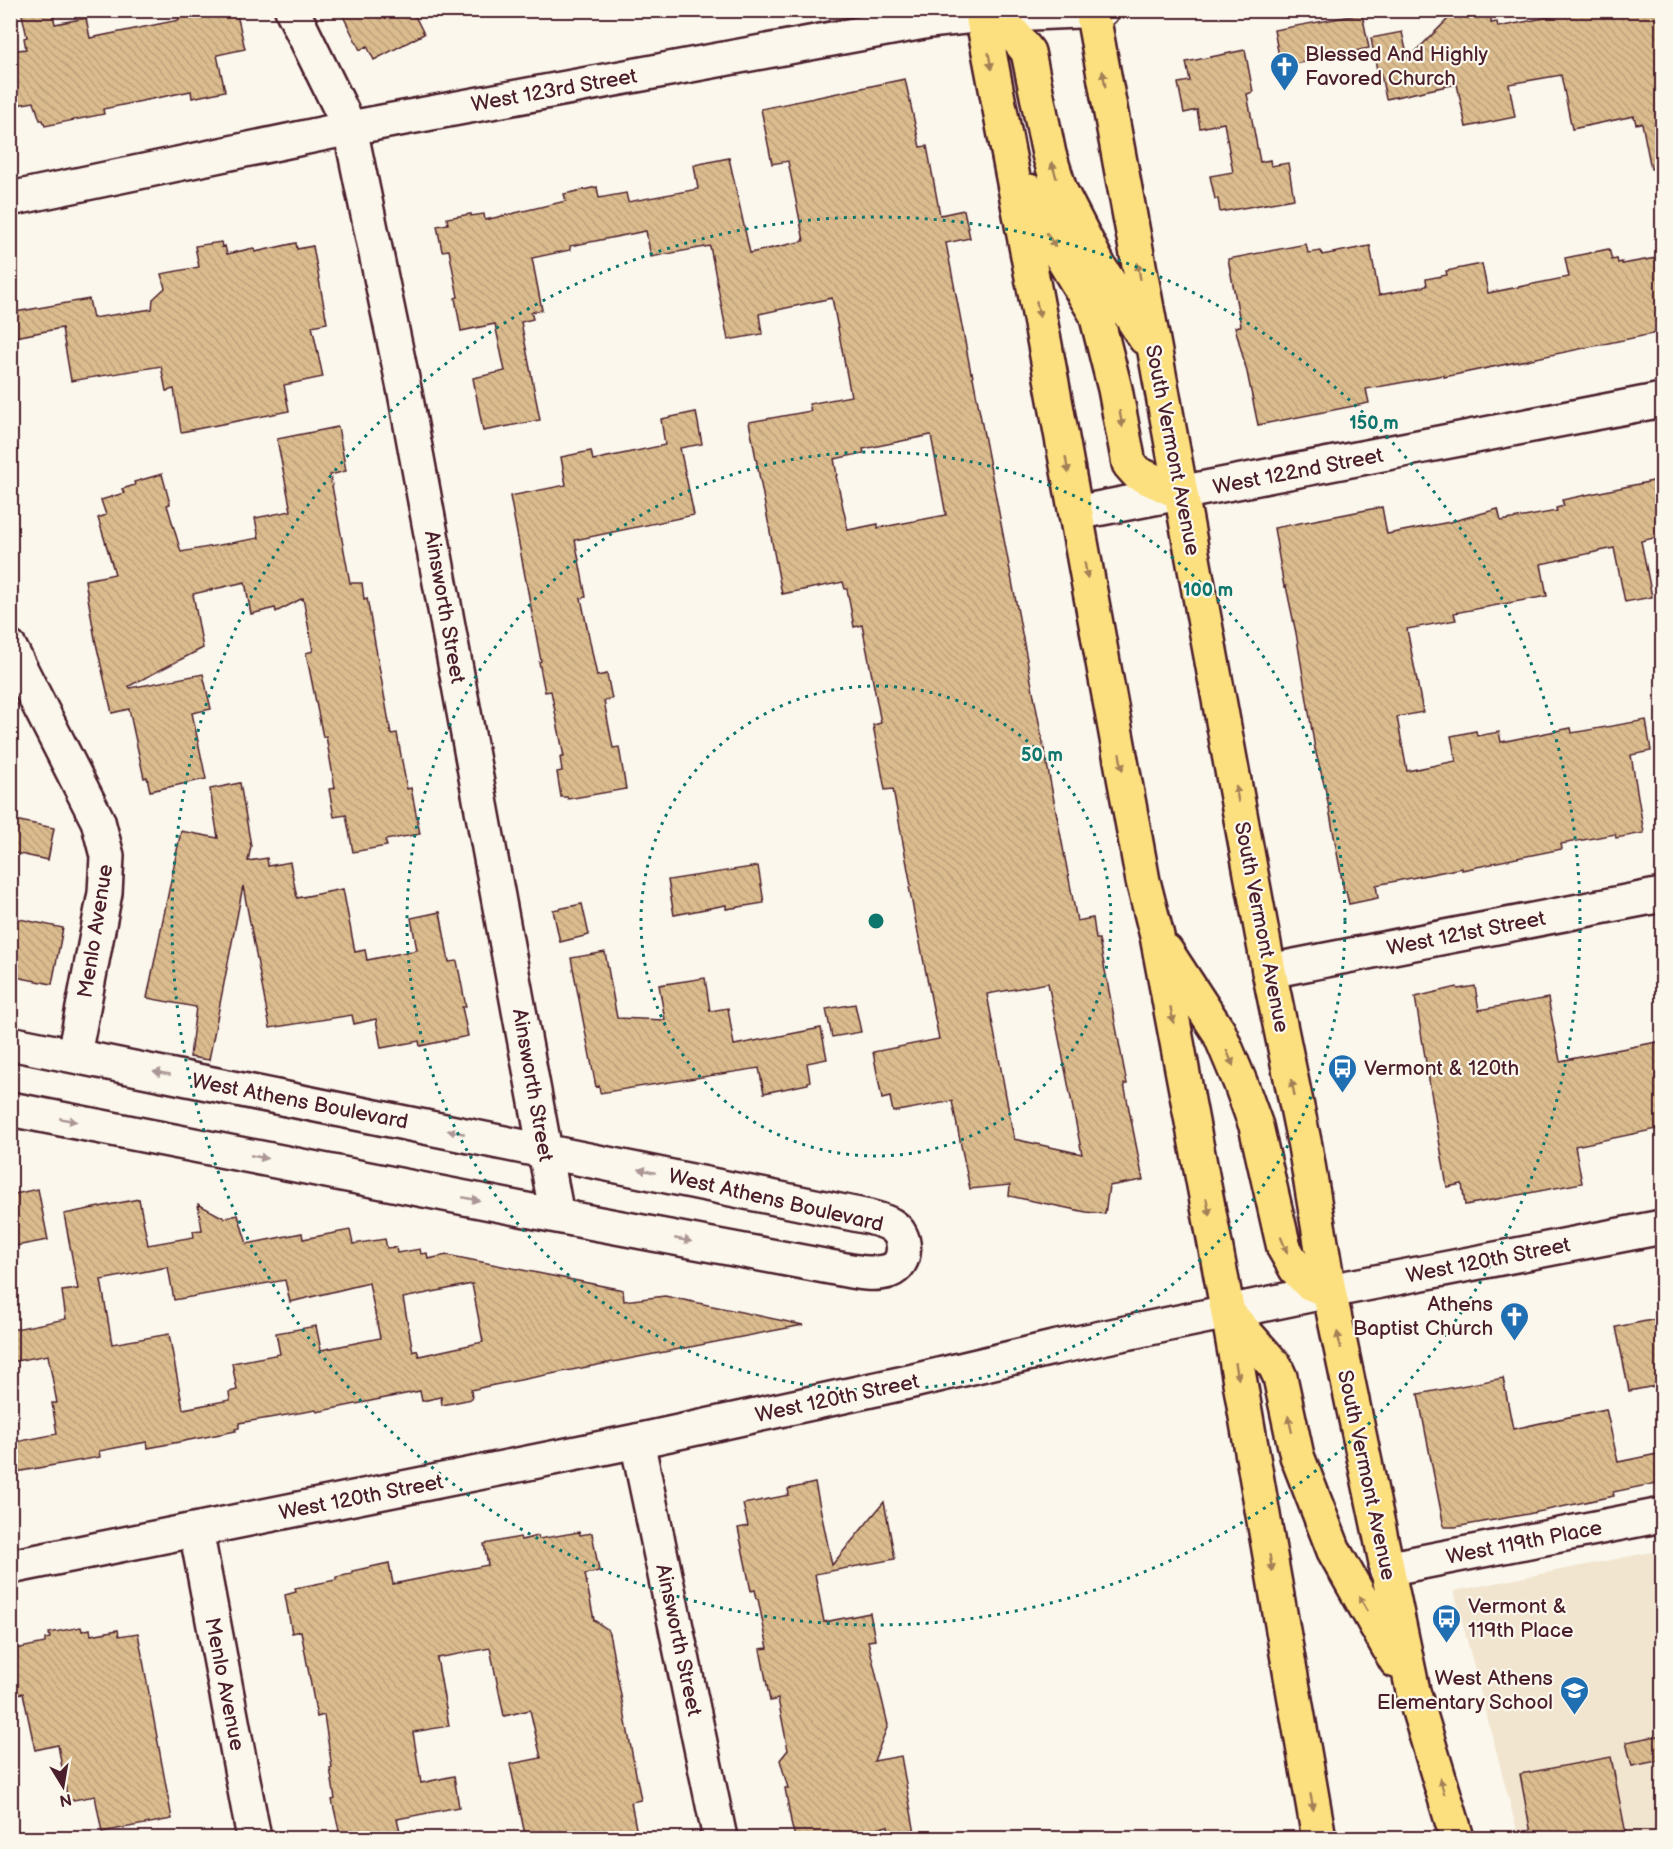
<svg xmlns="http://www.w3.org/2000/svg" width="1673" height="1849" viewBox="0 0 1673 1849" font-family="'Balsamiq Sans',sans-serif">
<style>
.built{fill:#f1e5d0}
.building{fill:url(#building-back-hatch);stroke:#4a1f2b;stroke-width:1.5;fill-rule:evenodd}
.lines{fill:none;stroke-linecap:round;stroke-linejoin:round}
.street-casing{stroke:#4a1f2b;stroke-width:38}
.secondary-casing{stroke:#4a1f2b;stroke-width:38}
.primary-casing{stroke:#4a1f2b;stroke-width:38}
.street{stroke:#fbf7ec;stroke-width:33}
.secondary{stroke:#fbf7ec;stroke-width:33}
.primary{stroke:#fce080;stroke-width:33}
.oneway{fill:#a38056}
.oneway2{fill:#ab9695}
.ring{fill:none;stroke:#0f766e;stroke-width:3;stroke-dasharray:3 6}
.labels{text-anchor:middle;stroke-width:4.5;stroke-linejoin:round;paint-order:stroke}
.poi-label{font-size:21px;fill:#4a1f2b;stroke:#fbf7ec;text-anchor:start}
.street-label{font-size:21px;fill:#4a1f2b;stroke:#fbf7ec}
.centre{fill:#0f766e;stroke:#fbf7ec;stroke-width:3}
.ring-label{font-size:18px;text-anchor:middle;font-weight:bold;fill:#0f766e;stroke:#fbf7ec;stroke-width:4.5;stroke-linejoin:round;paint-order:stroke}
</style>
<defs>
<pattern id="building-back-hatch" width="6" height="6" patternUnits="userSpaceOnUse" patternTransform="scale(1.5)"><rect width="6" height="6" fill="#dbbc8e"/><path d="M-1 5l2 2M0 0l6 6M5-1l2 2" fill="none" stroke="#bda17b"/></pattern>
</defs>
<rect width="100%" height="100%" fill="#fbf7ec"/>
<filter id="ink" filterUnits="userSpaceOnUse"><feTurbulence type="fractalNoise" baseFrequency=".0167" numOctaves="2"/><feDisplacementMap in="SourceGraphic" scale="12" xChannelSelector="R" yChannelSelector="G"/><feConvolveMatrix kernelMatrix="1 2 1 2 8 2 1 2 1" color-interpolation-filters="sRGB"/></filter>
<g filter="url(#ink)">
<path class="built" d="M1662,1550V1838H1519L1454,1591Z"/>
<path class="building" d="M21,10H52L55,24L86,18L90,38L179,20L177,10H236L245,49L217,55L225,91L192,98L191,91L103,109L104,114L45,126L43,120H40L34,102L10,106V51L26,49L24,38L27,37Z
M340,10H412L424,34L374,60L367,46L360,50Z
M1585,10H1662V168L1651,169L1642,123L1636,124L1634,116L1572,129L1561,75L1509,84L1515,117L1466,127L1457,84L1386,99L1380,70H1377L1371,38L1402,32L1408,59L1449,18L1457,15L1477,13L1491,18V23L1497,22L1498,27Z
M1362,14L1369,48L1281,67L1274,30Z
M1245,50L1253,92L1247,94L1260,162L1270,160L1271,166L1288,163L1294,199L1220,212L1218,199H1215L1210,176L1233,172L1224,123L1200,128L1197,110L1184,113L1178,83L1190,81L1186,62Z
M905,79L920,147L927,146L940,215L964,210L970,238L946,243L971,373L972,372L1077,921L1093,918L1096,939H1099L1127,1084H1124L1143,1180L1109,1186L1105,1214L1086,1212L1009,1196L1010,1185L970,1189L952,1101L893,1112L890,1097L882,1099L873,1052L939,1039L909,887L911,886L893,789L885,790L873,725L881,723L862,625L854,627L847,589H845L843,582L782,594L749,422L811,411L809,404L851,396L832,298L759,314L762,334L728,340L710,246L651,257L646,231L570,246V250L532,258L542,310L531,312L533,319L521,322L540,420L483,431L473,378L505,371L495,324L461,331L455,298L458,297L449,250L442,251L437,226L448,224L447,218L471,214V216L484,214L485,220L566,201L564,194L597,187L599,198L626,193L628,202L698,189L694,165L729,158L750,253L804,241L788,161L772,164L761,109ZM931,435L946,515L878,528V524L848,530L836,476L837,475L834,459L864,453L863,449ZM1048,983L1082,1154L1014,1139L987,994Z
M221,242L222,247L225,246L227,254L254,248L255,252L296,243L297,249L313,246L327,323L312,326L323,377L284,385L289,411L181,432L174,389L166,391L161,366L71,381L62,328L10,338V313L89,299L93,318L152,309L153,299L165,288L161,274L199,267L195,246Z
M1306,244L1308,253L1321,251L1322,255L1370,246L1379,295L1427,286L1426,279L1447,275L1446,271L1482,264L1488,293L1569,277L1565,258L1609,249L1612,260L1617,259L1618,263L1622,262V264L1662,257V332L1444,377V375L1366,389L1369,403L1258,425L1247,372L1235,327L1241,326L1228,259Z
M696,412L702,444L680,448L694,515L575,540L586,597L581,598L597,676L607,674L612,699L604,701L613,748L619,747L626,789L568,799L567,797H561L557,772L562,771L560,757H564L551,691L545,692L539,662L541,661L510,496L566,485L561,457L591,451L593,460L665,445L661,419Z
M338,427L346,471L330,475L350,583H362L364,599L367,598L391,734L397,733L407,789L411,788L420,834L385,840L387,846L353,852L346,815L334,817L329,789L335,788L326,736L323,737L306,653L313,651L303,598L276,612L275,608L251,614L245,582L193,594L203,648L129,686L130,688L203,674L211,709L192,713L206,779L150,791L147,777L144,778L129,709L112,713L95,639L85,580L115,574L98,518L106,515L101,500L124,493L122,489L135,485L134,482L162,474L170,504L167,505L181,552L259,538L255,518L291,511L277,439Z
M1653,481L1654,487L1662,486V536L1641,541L1652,597L1625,602L1614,548L1541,564L1547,596L1454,613L1456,620L1407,629L1423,712L1397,717L1407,771L1456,761L1451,736L1476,731L1477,736L1499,732L1501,742L1571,728L1572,733L1646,720L1651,751L1631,755L1644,833L1616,838L1615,834L1561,844L1562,849L1492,863V864L1462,870V868L1376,885L1378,898L1349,904L1346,891H1344L1326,792L1315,749L1296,633L1286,586L1284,587L1274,528L1382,507L1387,534L1450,522L1498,509L1501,521L1557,511L1556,508L1564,506L1562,500Z
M240,783L251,846L248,861L267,858L268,866L290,862L297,898L343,889L355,952L365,950L367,960L417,950L411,918L440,912L449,962L457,961L466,1007H462L468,1036L420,1046L419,1041L381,1048L376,1019L354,1024L352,1015L270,1028L243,886L209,1060L190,1057L196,1007L147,998L181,831L218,838L210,789Z
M10,819L54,828L48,860L10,852Z
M758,866L764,903L726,909V905L674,915L668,880Z
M582,904L589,935L560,942L553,910Z
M10,917L63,928L52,984L10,976Z
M605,952L617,1018L665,1020L659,985L705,978L710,1011L728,1008L734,1045L821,1028L827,1059L807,1063L810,1081L808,1082V1084L764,1093L759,1068L600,1093L599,1086L596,1087L571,958Z
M1475,986L1479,1010L1548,998L1560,1061L1662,1041V1128L1575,1146L1582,1183L1465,1205L1462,1184L1447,1187L1415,997L1457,987L1458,989Z
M855,1004L861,1032L832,1037L826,1009Z
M38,1189L48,1240L10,1247V1195Z
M139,1199L148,1245L194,1237L193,1231L202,1230L198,1204L224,1218L238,1215L247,1244L302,1233L303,1239L350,1230L353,1244L385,1239L387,1248L396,1247L397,1253L420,1249L421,1254L427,1253L428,1259L447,1255L623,1290L624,1301L665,1296L803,1325L484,1387L471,1390L472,1399L442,1405L441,1397L422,1401L420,1391L317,1412L316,1410L239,1423V1428L235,1429L236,1431L148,1448L147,1442L99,1451L100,1457L10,1473V1443L57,1434L52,1403H57L48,1355L10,1362V1330L66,1319L62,1291L78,1289L64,1214ZM168,1267L174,1300L285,1280L290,1302L369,1283L380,1338L321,1350L316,1326L276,1333L280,1354L232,1363L237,1390L229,1392L230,1400L183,1409L169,1334L112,1344L101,1280ZM472,1284L483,1342L419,1356L417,1350L413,1352L403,1298Z
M1657,1319L1662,1347V1373L1658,1374L1660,1385L1629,1391L1616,1327Z
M1503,1378L1513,1429L1606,1409L1618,1462L1662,1453V1482L1613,1492L1614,1496L1528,1514L1455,1527H1444L1418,1394Z
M815,1483L832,1565L884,1502L895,1559L815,1574L824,1622L870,1613L875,1640L868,1641L888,1725L874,1761L901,1756L916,1839H891L888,1826L826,1839H796L792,1827L785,1788H788L780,1760L788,1750L778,1699L770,1701L760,1649L768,1648L758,1599H757L755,1590L751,1591L738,1528L748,1526L743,1504L789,1495L788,1489Z
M579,1532L580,1535L592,1533L599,1571L585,1574L594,1620L607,1629L609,1633L641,1800L631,1802L638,1839H526L510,1764L541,1758L530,1710L504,1716L490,1648L437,1658L449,1726L413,1732L421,1783L454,1776L459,1807L397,1819L402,1839H341L332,1800L335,1799L330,1768H332L324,1715L317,1717L301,1631L292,1633L285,1595L296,1592L295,1588L336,1580V1577L352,1574V1571L389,1563L393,1584L488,1565L484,1544L520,1537L521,1540L538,1536L539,1539Z
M81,1627L82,1631L90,1629L91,1635L118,1630L119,1636L138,1633L172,1819L102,1832L95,1796L68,1801L58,1745L35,1750L23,1693L10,1695V1650L45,1643V1639L50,1638L49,1633Z
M1662,1735V1760L1632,1766L1626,1742Z
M1611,1757L1627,1839H1532L1520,1774Z"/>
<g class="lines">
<defs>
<path id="street" d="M292,10L350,128L405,393L557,1216
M10,199L350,128L929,21L982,15L1102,10
M1076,513L1662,400
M10,648L98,821L107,856L105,893L74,1055
M1269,971L1662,895
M10,1043L869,1217C876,1219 885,1221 891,1225C908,1235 908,1264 889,1271C876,1275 863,1273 851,1271L557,1216L10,1109
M637,1441L720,1838
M196,1530L254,1838
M1386,1569L1662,1515"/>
<path id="secondary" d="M10,1567L637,1441L913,1381L1053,1348L1329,1291L1662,1227"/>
<path id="primary" d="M981,10L1045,345L1143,881L1157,936L1228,1313L1319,1838
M1092,10L1269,971L1305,1146L1329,1291L1413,1691L1457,1838
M982,15L1008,27L1028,52L1049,154L1060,190L1100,268L1145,338
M1029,191L1041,223L1096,314L1115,389L1129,464L1137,473L1181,493
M1166,951L1219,1032L1240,1082L1256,1126L1284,1248L1296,1269L1309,1283L1329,1291
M1228,1313L1275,1366L1280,1377L1297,1456L1334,1551L1396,1661"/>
</defs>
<use href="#street" class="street-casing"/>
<use href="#secondary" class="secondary-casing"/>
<use href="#primary" class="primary-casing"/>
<use href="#street" class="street"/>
<use href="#secondary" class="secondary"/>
<use href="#primary" class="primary"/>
</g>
<defs><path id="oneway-solid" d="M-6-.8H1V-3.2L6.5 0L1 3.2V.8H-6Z" transform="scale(1.5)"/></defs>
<g class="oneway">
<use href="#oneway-solid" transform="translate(990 61) rotate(80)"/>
<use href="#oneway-solid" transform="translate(1104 79) rotate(-100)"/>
<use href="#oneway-solid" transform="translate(1054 170) rotate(-107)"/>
<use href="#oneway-solid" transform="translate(1051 240) rotate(59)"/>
<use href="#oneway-solid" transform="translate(1139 271) rotate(-100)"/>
<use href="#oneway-solid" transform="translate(1038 309) rotate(79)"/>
<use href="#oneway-solid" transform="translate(1121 419) rotate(80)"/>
<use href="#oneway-solid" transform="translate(1067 465) rotate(80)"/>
<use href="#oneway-solid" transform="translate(1086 570) rotate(80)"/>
<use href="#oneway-solid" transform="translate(1121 762) rotate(80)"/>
<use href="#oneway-solid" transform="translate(1237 794) rotate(-100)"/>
<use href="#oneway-solid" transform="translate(1172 1015) rotate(79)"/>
<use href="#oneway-solid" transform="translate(1230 1058) rotate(67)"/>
<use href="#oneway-solid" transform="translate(1293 1088) rotate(-101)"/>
<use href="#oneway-solid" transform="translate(1208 1207) rotate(79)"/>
<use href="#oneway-solid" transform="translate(1284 1245) rotate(69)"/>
<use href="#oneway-solid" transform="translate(1339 1340) rotate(-102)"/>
<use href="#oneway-solid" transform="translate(1237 1371) rotate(80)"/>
<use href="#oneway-solid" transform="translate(1290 1424) rotate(-103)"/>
<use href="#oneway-solid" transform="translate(1271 1563) rotate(80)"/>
<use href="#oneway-solid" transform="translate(1363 1603) rotate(-120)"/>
<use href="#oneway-solid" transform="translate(1442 1786) rotate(-106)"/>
<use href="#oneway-solid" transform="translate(1312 1802) rotate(79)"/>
</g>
<g class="oneway2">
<use href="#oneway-solid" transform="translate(162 1073) rotate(-169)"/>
<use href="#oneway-solid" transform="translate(68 1120) rotate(11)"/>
<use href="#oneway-solid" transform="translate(456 1132) rotate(-169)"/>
<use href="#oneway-solid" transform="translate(259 1157) rotate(11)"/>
<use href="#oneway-solid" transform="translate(647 1171) rotate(-168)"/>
<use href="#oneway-solid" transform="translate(471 1199) rotate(11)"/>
<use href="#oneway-solid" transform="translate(683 1240) rotate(11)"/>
</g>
</g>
<g class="ring">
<circle cx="876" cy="921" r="235"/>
<circle cx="876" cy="921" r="469"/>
<circle cx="876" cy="921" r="704"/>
</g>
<defs>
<symbol id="church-pin" viewBox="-11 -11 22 30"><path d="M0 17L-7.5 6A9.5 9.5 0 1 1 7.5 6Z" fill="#1f6fb2" stroke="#fbf7ec"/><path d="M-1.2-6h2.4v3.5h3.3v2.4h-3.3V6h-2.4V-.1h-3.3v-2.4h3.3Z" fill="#fff"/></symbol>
<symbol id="bus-pin" viewBox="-11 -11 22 30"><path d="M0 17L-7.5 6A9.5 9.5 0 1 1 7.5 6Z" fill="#1f6fb2" stroke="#fbf7ec"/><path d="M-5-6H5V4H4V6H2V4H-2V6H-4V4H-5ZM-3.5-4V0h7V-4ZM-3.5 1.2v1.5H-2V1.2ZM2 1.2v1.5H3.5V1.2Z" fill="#fff"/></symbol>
<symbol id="school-pin" viewBox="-11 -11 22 30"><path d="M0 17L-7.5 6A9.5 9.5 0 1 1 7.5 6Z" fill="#1f6fb2" stroke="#fbf7ec"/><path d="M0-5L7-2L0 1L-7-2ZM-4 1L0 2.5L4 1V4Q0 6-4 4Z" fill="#fff"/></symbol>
</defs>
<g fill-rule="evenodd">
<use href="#church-pin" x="1268" y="50" width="33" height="45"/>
<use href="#bus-pin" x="1326" y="1052" width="33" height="45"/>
<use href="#church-pin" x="1498" y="1300" width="33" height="45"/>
<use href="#bus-pin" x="1430" y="1602" width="33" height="45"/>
<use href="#school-pin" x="1558" y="1674" width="33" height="45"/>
</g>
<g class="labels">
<g class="poi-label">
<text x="1305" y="61">Blessed And Highly<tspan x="1305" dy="24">Favored Church</tspan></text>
<text x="1364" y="1075">Vermont &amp; 120th</text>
<text x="1493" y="1311" text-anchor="end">Athens<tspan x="1493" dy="24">Baptist Church</tspan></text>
<text x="1468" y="1613">Vermont &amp;<tspan x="1468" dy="24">119th Place</tspan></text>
<text x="1553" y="1685" text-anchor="end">West Athens<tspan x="1553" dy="24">Elementary School</tspan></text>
</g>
<g class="street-label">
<text transform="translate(554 90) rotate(-10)" y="7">West 123rd Street</text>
<text transform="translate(1173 450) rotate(79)" y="7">South Vermont Avenue</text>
<text transform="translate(1298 471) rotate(-11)" y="7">West 122nd Street</text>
<text transform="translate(445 607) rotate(80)" y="7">Ainsworth Street</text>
<text transform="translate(1262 927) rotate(79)" y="7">South Vermont Avenue</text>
<text transform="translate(95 931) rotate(-81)" y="7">Menlo Avenue</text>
<text transform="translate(1466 933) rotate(-11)" y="7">West 121st Street</text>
<text transform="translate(533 1085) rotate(80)" y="7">Ainsworth Street</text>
<text transform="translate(300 1101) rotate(11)" y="7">West Athens Boulevard</text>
<text transform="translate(776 1200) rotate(13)" y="7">West Athens Boulevard</text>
<text transform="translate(1488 1260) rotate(-11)" y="7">West 120th Street</text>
<text transform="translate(837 1398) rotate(-12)" y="7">West 120th Street</text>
<text transform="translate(1367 1475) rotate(78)" y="7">South Vermont Avenue</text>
<text transform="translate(361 1497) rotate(-11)" y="7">West 120th Street</text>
<text transform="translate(1524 1542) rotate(-11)" y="7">West 119th Place</text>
<text transform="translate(679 1640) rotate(78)" y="7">Ainsworth Street</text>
<text transform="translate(225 1684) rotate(79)" y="7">Menlo Avenue</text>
</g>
</g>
<circle cx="876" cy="921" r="9" class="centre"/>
<g class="ring-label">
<text x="1374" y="429">150 m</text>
<text x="1208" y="596">100 m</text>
<text x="1042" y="761">50 m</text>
</g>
<rect width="1673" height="1849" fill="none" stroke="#fbf7ec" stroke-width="36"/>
<rect x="18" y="18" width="1637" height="1813" fill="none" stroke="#4a1f2b" stroke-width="2" filter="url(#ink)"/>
<g transform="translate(63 1786) rotate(169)" stroke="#fbf7ec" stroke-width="4.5" paint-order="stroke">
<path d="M0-4.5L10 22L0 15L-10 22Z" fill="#4a1f2b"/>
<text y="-9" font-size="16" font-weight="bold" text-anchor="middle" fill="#4a1f2b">N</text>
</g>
</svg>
